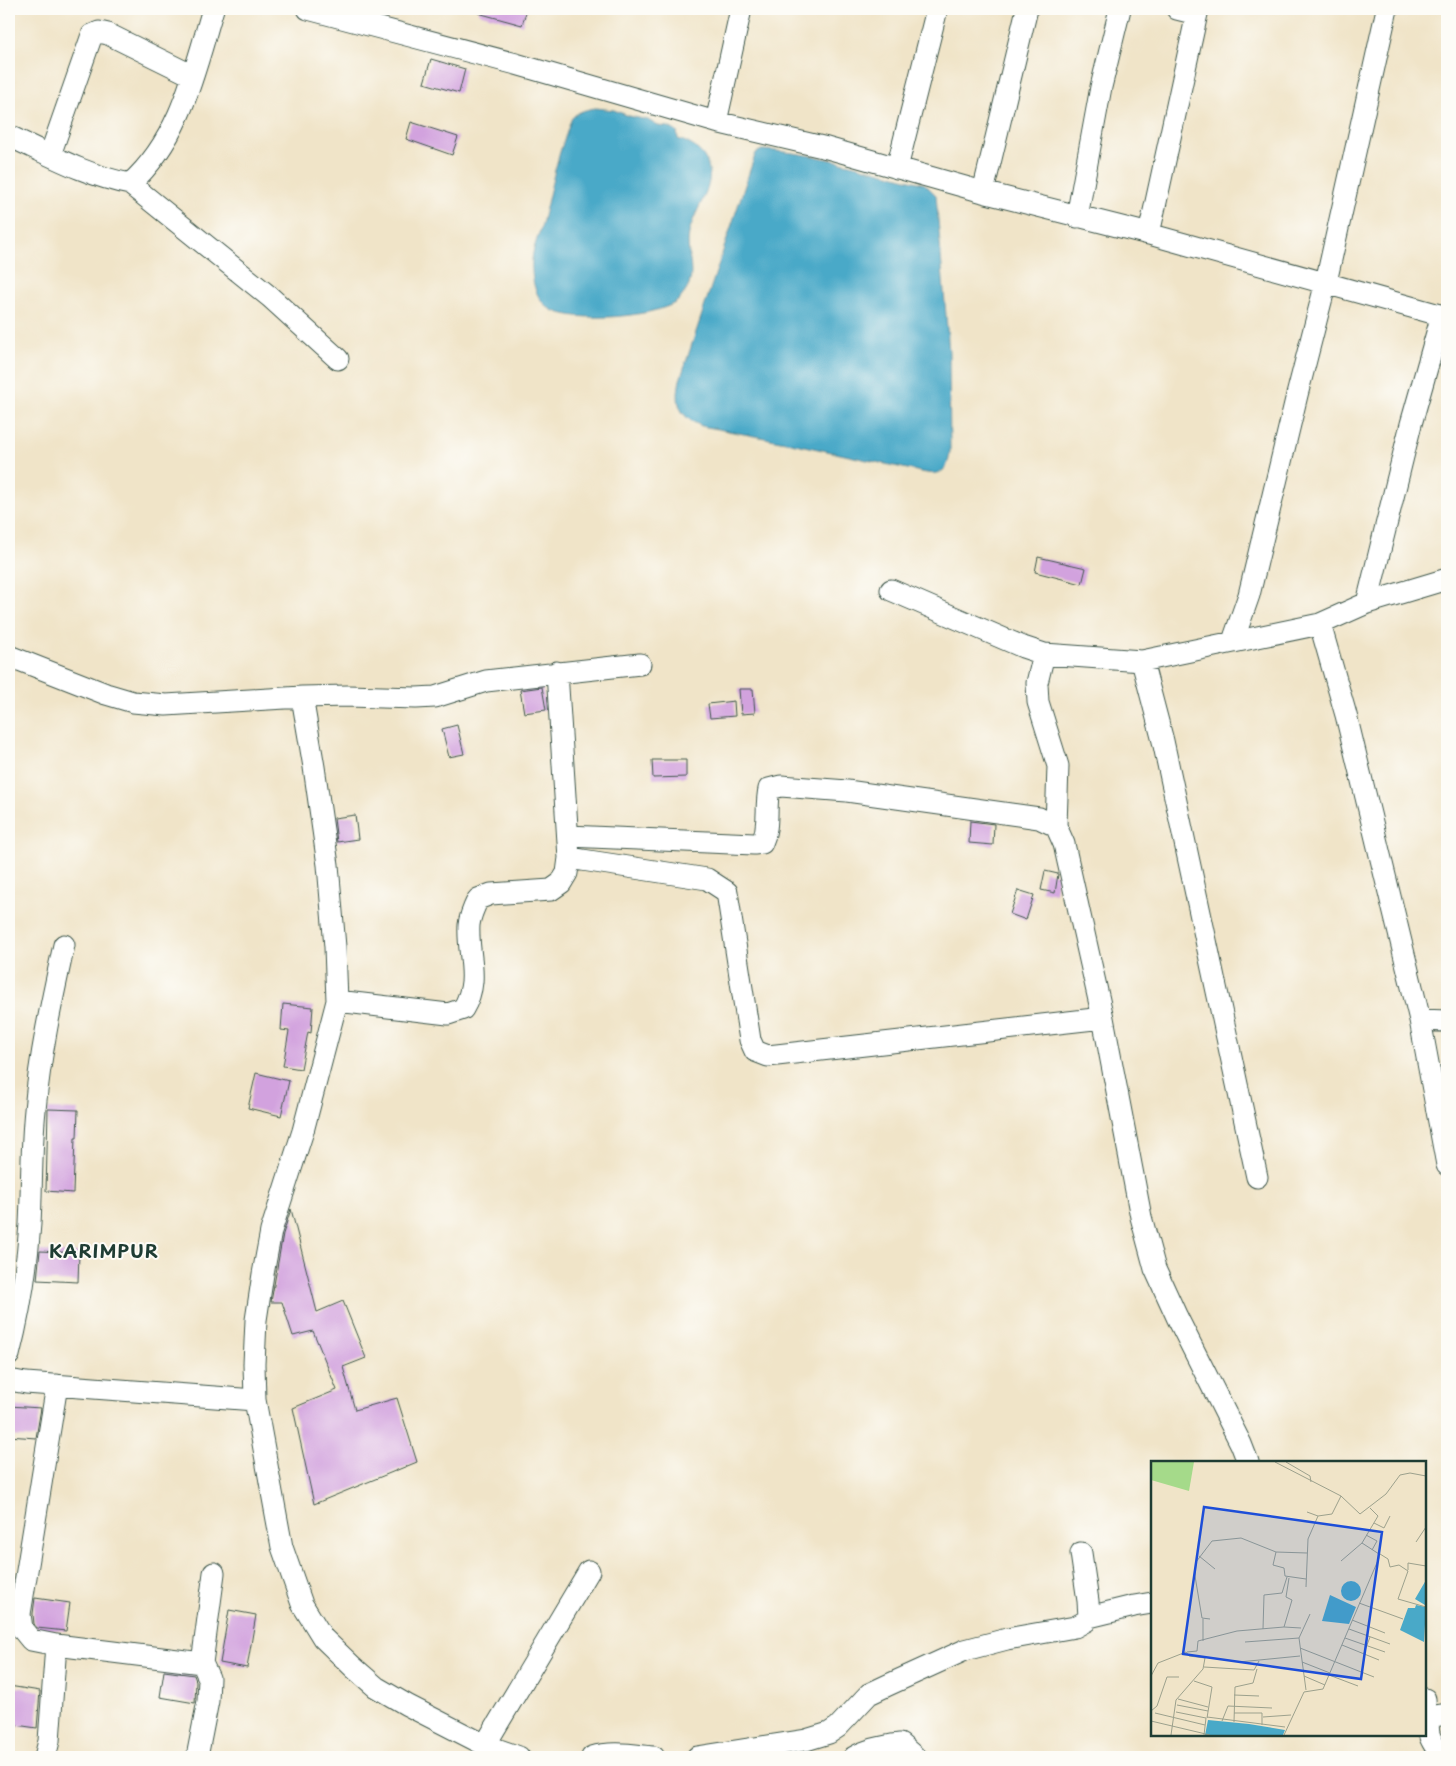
<svg xmlns="http://www.w3.org/2000/svg" width="1456" height="1766" viewBox="0 0 1456 1766" font-family="'Playpen Sans',sans-serif">
<style>
.water{fill:#49a9c8;stroke:#34737e}
.building{fill:#d2a2de}
.lines{fill:none;stroke-linecap:round;stroke-linejoin:round}
.minor-casing{stroke:#3e564a;stroke-width:23}
.minor{stroke:#fff;stroke-width:21}
.labels{text-anchor:middle;stroke-width:4;stroke-linejoin:round;paint-order:stroke}
.district-label{font-size:18px;font-weight:bold;letter-spacing:1px;fill:#1f3d34;stroke:#fdfcf7}
.inset-road{fill:none;stroke:#9ca18d;stroke-width:1}
.view{fill:#1d4ed8;fill-opacity:0.15;stroke:#1d4ed8;stroke-width:2.5}
.inset-edge{fill:none;stroke:#1f3d34;stroke-width:2.5}
</style>
<rect width="100%" height="100%" fill="#fdfcf7"/>
<filter id="ink" filterUnits="userSpaceOnUse"><feTurbulence type="fractalNoise" baseFrequency=".02" numOctaves="2"/><feDisplacementMap in="SourceGraphic" scale="10" xChannelSelector="R" yChannelSelector="G"/><feConvolveMatrix kernelMatrix="1 2 1 2 8 2 1 2 1" color-interpolation-filters="sRGB"/></filter>
<filter id="wash" filterUnits="userSpaceOnUse"><feTurbulence type="fractalNoise" baseFrequency=".0096" numOctaves="4" result="noise"/><feDisplacementMap in="SourceGraphic" scale="20" xChannelSelector="R" yChannelSelector="G"/><feGaussianBlur stdDeviation="1.12" result="paint"/><feColorMatrix in="noise" values="0 0 0 0 0 0 0 0 0 0 0 0 0 0 0 0 0 1.4 0 .05"/><feComposite in="paint" operator="in"/></filter>
<g filter="url(#wash)">
<rect width="100%" height="100%" fill="#f0e4c8"/>
<path class="water" d="M596,108L614,110L629,116L648,120L658,126L669,127L677,132L678,139C704,147 717,168 705,194C700,207 692,219 689,233C685,250 695,268 689,285C687,290 680,300 675,303C650,317 579,323 552,310C535,301 531,279 532,260C533,246 541,231 544,216C551,188 556,160 567,132C568,128 570,122 572,118C578,111 588,109 596,108Z
M762,150C818,153 872,170 925,184L936,195L949,352L950,451C948,472 941,476 921,472L791,443L702,426C679,417 675,404 680,380L754,158L756,153Z"/>
<g id="blocks">
<path class="building" d="M479,9H527L522,25L478,13Z
M431,59L465,69L459,93L424,83Z
M411,122L458,137L452,155L406,139Z
M1038,557L1086,568L1082,584L1035,572Z
M542,687L546,710L524,713L520,690Z
M739,689H753L755,713L741,714Z
M734,701L735,716L710,718L708,704Z
M457,725L464,754L449,757L442,729Z
M652,760H686V777L653,778Z
M355,815L358,839L337,842L334,818Z
M970,821L994,824L993,845L969,843Z
M1045,871L1058,874L1055,893L1041,890Z
M1018,890L1034,895L1026,920L1010,914Z
M283,1004L313,1007L311,1033L308,1032L301,1069L283,1066L289,1031L281,1030Z
M256,1073L289,1081L281,1116L248,1108Z
M48,1109L78,1110L77,1138H75L73,1193L46,1191Z
M291,1209L317,1312L343,1301L366,1358L343,1367L355,1410L397,1398L417,1462L314,1504L293,1408L337,1390L313,1331L293,1336L282,1302H271L283,1234Z
M40,1251L79,1253L78,1282L37,1280Z
M9,1406L41,1408L36,1438L9,1436Z
M35,1598L70,1603L66,1631L37,1628L34,1624L33,1614Z
M229,1610L256,1615L247,1668L220,1663Z
M164,1671L194,1675L196,1681L195,1703L160,1697Z
M9,1686L40,1691L37,1728L9,1724Z"/>
</g>
</g>
<g filter="url(#ink)">
<use href="#blocks" fill-opacity="0" stroke="#3e564a" stroke-width="1"/>
<g class="lines">
<defs>
<path id="minor" d="M308,9L516,64L716,122L827,148L983,192L1149,234L1447,317
M1177,9L1197,14
M716,122L741,9
M9,136C48,154 87,176 130,184C181,138 194,72 213,9
M50,155L92,35L99,32L108,34L193,76
M897,168L937,9
M130,184L270,297L338,359
M983,192L1027,9
M1077,217L1101,87L1120,9
M1149,234L1198,9
M891,590L1023,647L1044,654L1142,661L1320,624L1367,603L1447,579
M1367,603L1411,424L1442,315
M1320,624L1346,715L1420,1020L1447,1165
M1233,641L1249,595L1297,395L1326,282L1387,9
M1044,654L1037,683L1038,702L1058,766L1056,826
M9,656L106,694L133,702L166,705L302,697L348,696L416,698L435,697L486,681L640,664
M1142,661L1163,741L1257,1177
M302,697L314,767L328,865L335,947L337,1001L303,1131L271,1231L263,1274L256,1320L254,1364L255,1400L282,1547L302,1604L323,1638L353,1667L376,1687L407,1705L485,1745L519,1757
M568,836L754,844L762,843C770,826 765,807 769,789L781,786L847,791L1039,818L1056,826L1064,844L1103,1018L1141,1217L1155,1269L1177,1317L1241,1444L1248,1462
M569,858L707,879L727,892L750,1040L755,1051L768,1056L1103,1018
M337,1001L448,1014L463,1009C481,979 467,956 469,925C470,915 474,907 478,899L491,894L551,890L561,883L567,873L569,858L557,672
M1420,1020L1447,1021
M9,1355C20,1312 27,1268 30,1224C32,1186 31,1148 35,1110C40,1054 52,1000 64,945
M9,1380L26,1383L255,1400
M57,1385L20,1614L22,1629L31,1640L56,1645L202,1663
M1089,1617L1134,1606L1152,1603
M1425,1699L1427,1730
M485,1745L589,1571
M45,1757L49,1741L56,1645
M197,1757L208,1701L209,1678L202,1663L214,1573
M592,1757C612,1751 633,1755 654,1757
M697,1757L806,1740L829,1733L838,1727L869,1694L888,1685L965,1650L1007,1639L1075,1627L1086,1621L1089,1617L1088,1601L1081,1553
M854,1757C868,1749 884,1746 900,1744L915,1757
M1442,1757C1434,1744 1426,1737 1429,1721L1435,1716L1447,1714"/>
</defs>
<use href="#minor" class="minor-casing"/>
<use href="#minor" class="minor"/>
</g>
</g>
<g class="labels">
<g class="district-label">
<text x="104" y="1258">KARIMPUR</text>
</g>
</g>
<g transform="translate(1151 1461)">
<rect width="275" height="275" fill="#f0e4c8"/>
<path d="M0,1H43L38,30L0,19Z" fill="#a5da8a"/>
<path d="M275,119V142L274,144L264,138ZM190 130a10 10 0 1 1 20 0a10 10 0 1 1-20 0ZM179,134L205,146L198,163L171,160ZM265,144L275,146L273,181L249,169L257,147H264ZM57,259L98,263L134,269L132,274H54Z" fill="#49a9c8"/>
<path class="inset-road" d="M124,1L190,35L209,53L235,33L249,14L259,12L275,15M135,1L159,15L160,21M156,51L167,55L181,53L190,35M223,62L233,67L239,55M215,74L226,80L221,89M265,81L275,66M125,91L122,104L133,107L134,115L155,118M229,93L237,98L239,106L248,104L257,110L247,138L275,146M48,95L64,108M190,100L211,82M257,109V102L275,105M155,126L157,78L167,55M208,142L252,158M52,158V180M59,158L51,157L44,115L45,101L61,80L90,77L125,91L156,92M201,159L234,172M133,166L150,167M112,168L113,134L131,132L136,116M198,168L239,183M194,177L234,191M94,181L148,177M191,184L228,199M149,187L223,216M36,191L46,190L47,180L86,170L133,166L141,139L135,136L138,117M213,192L219,176M88,201L149,195M151,201L179,212M53,206L103,209L108,200M178,214L207,225M0,215L7,202L35,191L38,195L54,197L52,208L25,239L20,274M153,215L174,224M43,220L61,226L56,257M155,229L148,177L159,153M83,234L108,235M27,238L57,246M26,244L57,250M0,250L6,245L16,216H28M25,251L55,257L53,274M4,252L54,264M83,252H111V264M56,256L134,266M112,256L140,254M0,260L59,274M71,260L77,245L121,247M83,261L84,226L102,222L106,208M133,274L153,231L172,228L228,97V93L211,82L227,55L219,47"/>
<path class="view" d="M53,46L231,71L210,218L32,193Z"/>
<rect width="275" height="275" class="inset-edge"/>
</g>
<rect width="1456" height="1766" fill="none" stroke="#fdfcf7" stroke-width="30"/>
</svg>
